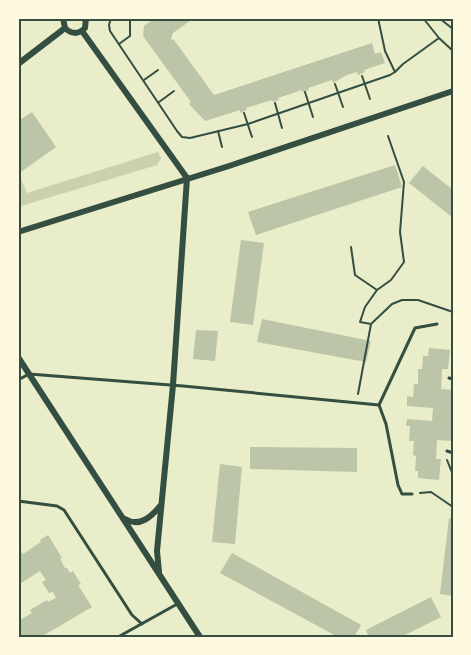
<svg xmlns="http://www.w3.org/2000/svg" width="471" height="655" viewBox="0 0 471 655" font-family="'Space Grotesk',sans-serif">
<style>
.green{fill:#cad2ad}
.building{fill:#bcc5a7}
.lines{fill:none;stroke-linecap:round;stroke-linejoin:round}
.path{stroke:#344e41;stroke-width:2}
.service{stroke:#344e41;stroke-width:3}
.minor{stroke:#344e41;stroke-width:6}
.neatline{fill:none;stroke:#344e41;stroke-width:2}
</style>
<rect width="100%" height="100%" fill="#e9edc9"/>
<path class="green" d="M158,152L161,158L157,165L18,207V179L20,177L27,193Z"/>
<path class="building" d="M155,18H194L173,33L171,39L174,40L214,95L372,43L375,54L381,52L385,63L364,70L365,72L358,75L357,72L347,75L333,83L332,80L308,88L309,90L302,92V90L278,98L279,100L273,102L272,100L246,108L247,110L240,113V110L205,121L189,104L191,102L143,36L144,26Z
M32,112L56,147L18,174V121Z
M395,165L402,187L256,235L248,212Z
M423,166L453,190V218L409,183Z
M241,240L264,243L253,325L230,322Z
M262,319L371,341L366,362L257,342Z
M196,330L218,331L215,361L193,359Z
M429,348L450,350L448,369H442L441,389L453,390V441L437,440L436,459H441L439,480L418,478V471H415L416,456L413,455L414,441H409L410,426H406L407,419L432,421L433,408L407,406V396L413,397L414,384H418V369H422L423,356H428Z
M250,447L357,448V472L250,469Z
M220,464L242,467L235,544L212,542Z
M449,518L453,519V596L440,594Z
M48,535L62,558L60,559L65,568H67L70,573L73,571L81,584L78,585L92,607L41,637H18V617L22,619L32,613L30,610L47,600L48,602L56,598L53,592L49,593L42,582L46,580L40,571L18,585V552L21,551L23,554L41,542L40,540Z
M232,553L361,625L354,637H338L220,573Z
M431,597L441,617L401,637H369L366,630Z"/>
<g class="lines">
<path class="path" d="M111,18L109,25L110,31L177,131L182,137L190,138L248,124L390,75L395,72L385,51L378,18
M423,18L439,38L453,51
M439,18L453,29
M119,44L130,36V18
M395,72L403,64L439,38
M362,76L370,99
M144,80L158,70
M335,84L343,107
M305,92L313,117
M159,102L174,91
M275,103L282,128
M244,113L252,137
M218,131L222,147
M351,247L355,275L377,290
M371,324L360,322L365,307L377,290L391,280L404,262L400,232L404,182L388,136
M358,394L371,324L392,304L402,300H418L453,312
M447,460L453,475
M420,493L431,492L453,507"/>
<path class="service" d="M449,378L453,379
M18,380L29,374L183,386L379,405
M447,451L453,453
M412,494H402L398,485L386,424L379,405L415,328L437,324
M18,501L57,506L64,510L132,615L142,624
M118,637L179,603"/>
<path class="minor" d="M63,18L65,28C71,34 78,35 85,28L86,18
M82,31L187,178
M18,64L65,28
M18,232L229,166L453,91
M18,357L200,637
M125,519C140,528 152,516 161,505
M159,572L157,551L173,385L187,178"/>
</g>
<rect width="471" height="655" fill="none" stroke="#fefae0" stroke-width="39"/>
<rect x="20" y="20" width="432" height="616" class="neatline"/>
</svg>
